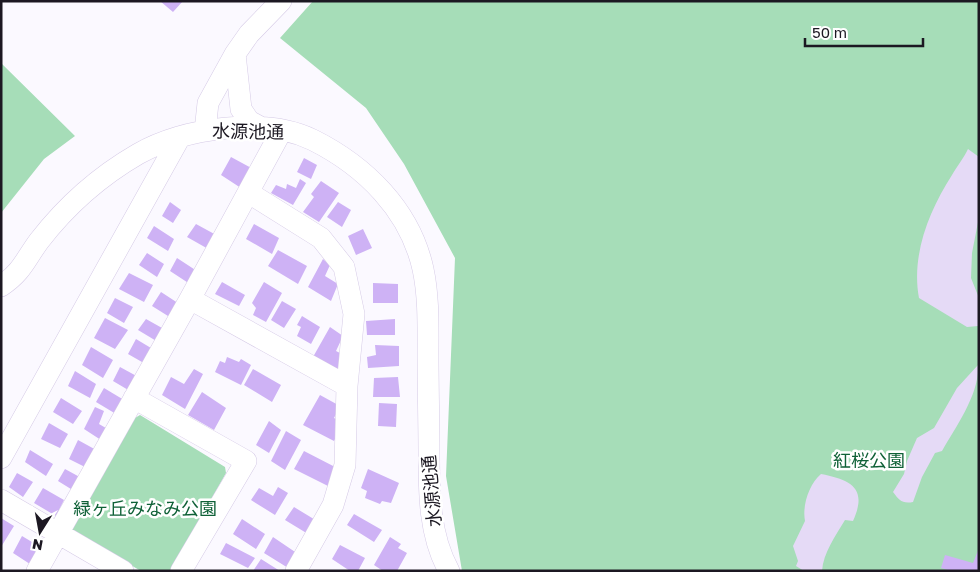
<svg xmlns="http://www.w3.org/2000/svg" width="980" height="572" viewBox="0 0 980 572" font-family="'Golos Text','Noto Sans JP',sans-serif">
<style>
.green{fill:#a6ddb8}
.water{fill:#e5daf6}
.building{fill:#ceb2f5}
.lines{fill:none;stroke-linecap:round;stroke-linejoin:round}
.minor-casing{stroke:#d5cae6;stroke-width:22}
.minor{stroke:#fff;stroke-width:21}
.labels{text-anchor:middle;stroke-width:5;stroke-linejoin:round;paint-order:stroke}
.street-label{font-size:18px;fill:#1c1822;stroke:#fff}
.park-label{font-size:18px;fill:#0f6137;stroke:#fff}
</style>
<rect width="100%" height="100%" fill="#fbf9ff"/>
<path class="green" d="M313,1H979V571H462L446,476L455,258L404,164L366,108L280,38Z
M1,63L75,136L44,159L1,213Z
M140,415L225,467L226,473L171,571H141L70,530L135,418Z"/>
<path class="water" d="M968,149L979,157V217L972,253L971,278L979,298L978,326L967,327L919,298C911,255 929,211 952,175C957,166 964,158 968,149Z
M978,365C980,393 956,427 942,451L935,453L922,477L913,502C902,504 899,500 893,492L904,474L907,461L917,438L934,428L957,388Z
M821,474C851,480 868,488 853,521L845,520C836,535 823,553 822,571H804L796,566L798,561L793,546L805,521C802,506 809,484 821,474Z"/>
<path class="building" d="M160,1H183L173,12Z
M231,157L255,170L244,190L221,175Z
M304,158L317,165L311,179L297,172Z
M300,179L306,183L293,205L271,193L276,185L286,189L287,184L296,188Z
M321,181L339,193L319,222L303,212L314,197L311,194Z
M170,202L181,210L173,223L162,216Z
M338,202L351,210L342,227L327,217Z
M196,224L218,236L210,250L187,237Z
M254,224L279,238L272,254L246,239Z
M154,226L174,239L168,251L147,238Z
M363,229L372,248L356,255L348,236Z
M278,250L307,266L298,284L268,266Z
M147,253L164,264L157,277L139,265Z
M177,258L203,275L196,288L170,271Z
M323,259L330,265L325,276L338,284L331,301L308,287Z
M129,273L153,285L144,302L119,289Z
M222,282L245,295L239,306L215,294Z
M264,282L282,293L266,322L253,315L256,308L252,303Z
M373,283L398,284V303H373Z
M161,292L184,307L176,321L152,306Z
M115,298L133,307L124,323L107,313Z
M282,301L296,309L284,328L271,320Z
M302,316L320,327L311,344L297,336L301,327L297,325Z
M105,318L128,330L115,349L94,338Z
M146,319L171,333L163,345L138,330Z
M395,319V335H367L366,321Z
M330,327L343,336L336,351L346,356L339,372L313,357Z
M136,339L156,351L149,366L128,354Z
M375,345L399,346V366L368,368L367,357L376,355Z
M91,347L113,360L103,378L82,365Z
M227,357L239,362L241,359L251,365L241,385L215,372L220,361L225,363Z
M120,367L142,379L135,394L113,381Z
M194,369L203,374L185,409L162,395L171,377L184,384Z
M253,369L281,385L272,402L244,385Z
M75,371L96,384L90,398L68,386Z
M398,377L400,397H373L374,378Z
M104,388L129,403L121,417L96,402Z
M202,392L226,408L214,430L188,415Z
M320,395L340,406L334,418L344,423L334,441L303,425Z
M61,398L82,411L73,424L53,412Z
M379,403L397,404L396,427L378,426Z
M95,407L104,411L99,424L111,431L104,442L84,429Z
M269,421L281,430L269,453L256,445Z
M49,423L68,434L60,448L41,439Z
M286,431L301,440L285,470L271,461Z
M78,440L98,451L89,469L69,459Z
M30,450L53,464L46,476L25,462Z
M304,451L337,468L328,486L294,469Z
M65,469L87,481L79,494L58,481Z
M368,469L399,483L391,503L382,501L380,504L365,498L367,491L361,488Z
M17,473L33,482L23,497L9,487Z
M278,487L288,493L275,515L251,500L259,488L273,496Z
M43,488L64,500L56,516L34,503Z
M294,507L317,521L308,534L285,520Z
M354,514L382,530L374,542L347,525Z
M1,518L14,526L1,547Z
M242,519L265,534L256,549L233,534Z
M22,536L42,548L33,566L13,553Z
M273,537L301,556L293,571L264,553Z
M390,537L401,544L398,548L407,553L397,571H383L374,565Z
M226,543L255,558L248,568L220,554Z
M340,545L365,558L358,571H350L332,559Z
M979,548V571H951L941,568L945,555L973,563Z
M261,559L280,571H253Z"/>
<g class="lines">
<defs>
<path id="minor" d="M235,54L241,109L249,121L262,128
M205,131L208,103L235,54L249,34L281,1
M249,193L321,238L344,267L354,314L347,386L345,465L333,505L296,571
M1,286C22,272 25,260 39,241C66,206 100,176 138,154C184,128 265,116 313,140C365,166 410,210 423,269C429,297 428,327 428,355C428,388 429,421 429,454C429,493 429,535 449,571
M190,299L347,386
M134,398L246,461L181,571
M1,458L180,137
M1,500L123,571
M37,571L190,299L282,130"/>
</defs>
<use href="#minor" class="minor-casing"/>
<use href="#minor" class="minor"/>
</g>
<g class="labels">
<g class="street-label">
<text transform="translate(248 132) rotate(1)" y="6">水源池通</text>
<text transform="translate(432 491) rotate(-95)" y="6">水源池通</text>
</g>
<g class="park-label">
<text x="869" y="467">紅桜公園</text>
<text x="145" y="515">緑ヶ丘みなみ公園</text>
</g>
</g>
<rect width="980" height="572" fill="none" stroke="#1c1822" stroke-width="5"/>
<g transform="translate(40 532) rotate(191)" stroke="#ffffff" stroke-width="4" paint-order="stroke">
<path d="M0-4L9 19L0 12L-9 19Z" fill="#1c1822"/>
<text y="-8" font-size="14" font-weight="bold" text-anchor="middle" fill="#1c1822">N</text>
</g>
<path d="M805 38v8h118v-8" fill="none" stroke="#1c1822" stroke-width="2.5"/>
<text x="812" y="38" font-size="15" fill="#1c1822" stroke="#ffffff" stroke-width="4" paint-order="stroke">50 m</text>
</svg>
